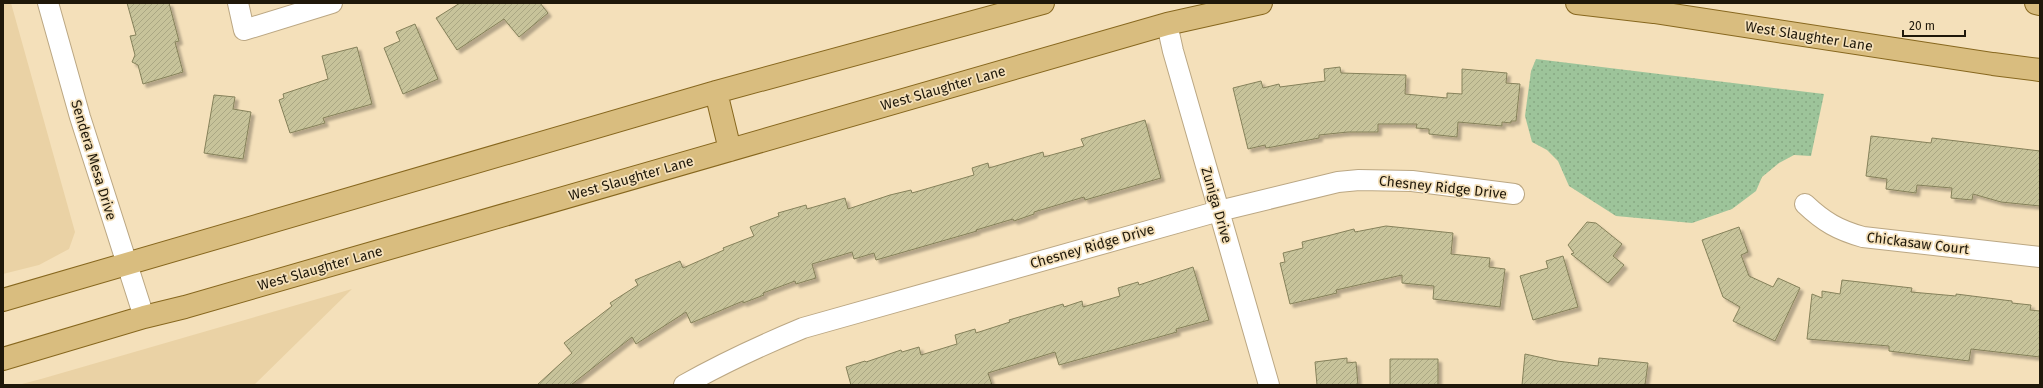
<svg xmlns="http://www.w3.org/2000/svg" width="2043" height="388" viewBox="0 0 2043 388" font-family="'Fira Sans',sans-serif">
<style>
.built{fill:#ead2a5}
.grass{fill:url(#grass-dots)}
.building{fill:url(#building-hatch);stroke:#85815a;filter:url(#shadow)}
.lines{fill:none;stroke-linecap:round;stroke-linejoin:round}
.street-casing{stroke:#bba783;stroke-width:22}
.primary-casing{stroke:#87671e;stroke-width:24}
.street{stroke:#fff;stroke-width:20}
.primary{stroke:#d9bd7f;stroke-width:22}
.labels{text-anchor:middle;stroke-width:3.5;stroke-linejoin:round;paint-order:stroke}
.street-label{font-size:14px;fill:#1f180a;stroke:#f4e0ba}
</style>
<defs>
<pattern id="grass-dots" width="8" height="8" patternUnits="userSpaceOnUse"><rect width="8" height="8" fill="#9dc49a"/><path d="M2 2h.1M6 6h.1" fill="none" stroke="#87a883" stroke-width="1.8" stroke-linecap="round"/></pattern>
<pattern id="building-hatch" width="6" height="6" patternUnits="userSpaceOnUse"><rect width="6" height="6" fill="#c7c39a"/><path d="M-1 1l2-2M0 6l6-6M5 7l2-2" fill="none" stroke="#aaa783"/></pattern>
<filter id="shadow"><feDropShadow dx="3.5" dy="3.5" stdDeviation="1" flood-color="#0004"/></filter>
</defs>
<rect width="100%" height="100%" fill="#f4e0ba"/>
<path class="built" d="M3,3H11L75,232L69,249L39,265L3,274Z
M352,289L254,385H18L41,379Z"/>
<path class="grass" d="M1536,59L1824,94L1811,156L1794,155L1779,163L1762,177L1756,191L1732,209L1692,223L1616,216L1569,186L1558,161L1547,150L1532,142L1525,116L1531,71Z"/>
<path class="building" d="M127,3H169L179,41L175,42L183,72L143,84L138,65L132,62L135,55L130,36L136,35Z
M460,3H540L548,13L519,37L504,19L457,50L436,18Z
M415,24L438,79L403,94L384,48L400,41L396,32Z
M357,47L372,104L323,118L325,123L290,133L279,100L284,98L283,94L328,79L322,56Z
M1340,67L1341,73L1406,75L1405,94L1447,98V93L1462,94V69L1507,73L1506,83L1520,84L1516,121H1511V123L1502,122V126L1458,122L1457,137L1429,134V129L1416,128L1417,124H1378V132H1348L1319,135V138L1272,147L1266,148L1265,145L1248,149L1233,88L1261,81L1263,88L1279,84L1280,87L1325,81L1324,69Z
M214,95L235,97L233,109L251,112L243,159L204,153Z
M1145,120L1161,178L1085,200L1084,197L1034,212V214L1014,221L1013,219L976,230L977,231L876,260L874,253L854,259L852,252L812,264L816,278L796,284L795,281L763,293L764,295L743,303V301L691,323L686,312L636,344L632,337L571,385H537L572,353L564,343L612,306L610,303L638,285L635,280L680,261L683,268L724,250L723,248L754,236L750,227L779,216L778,213L806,205L807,209L845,198L848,209L890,195L911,190L912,193L974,175L972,168L988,163L989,168L1043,152L1044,157L1084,146L1081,139Z
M1871,136L1931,143L1932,138L2040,151V206L2001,202L1973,194L1972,200L1951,198L1952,188L1917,185L1916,193L1886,189L1887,179L1866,176Z
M1587,222L1596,223L1622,244L1613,256L1624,265L1608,283L1571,254L1574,253L1568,245Z
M1386,226L1453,233L1451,254L1490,258L1489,267L1505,269L1500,307L1433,299L1434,286L1402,283V275L1336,290L1337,293L1290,304L1280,263L1285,262L1283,253L1303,248L1302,242L1331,235L1354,229L1355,232Z
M1739,227L1748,252L1741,255L1749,276L1773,287L1778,278L1800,288L1775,341L1733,321L1740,307L1723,297L1702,240Z
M1563,256L1578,307L1533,320L1520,276L1548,268L1546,261Z
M1193,267L1209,320L1176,329L1177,332L1059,365L1055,352L988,373L992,385H851L846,367L865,361L866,362L901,350L902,352L919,347L921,355L957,344L955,335L975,329L976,333L1010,322L1009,320L1063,304L1064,307L1082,301L1083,307L1120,296L1118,288L1138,282L1139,285Z
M1842,280L1912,288L1911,292L1956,296V294L2012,301V303L2031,305L2030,310L2040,311V357L1971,349L1969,361L1889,351V346L1807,339L1812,294L1822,298V291L1840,294Z
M1525,354L1557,361L1598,366L1599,358L1648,363L1645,385H1522Z
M1347,358V363L1356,362L1358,385H1317L1315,362Z
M1390,359H1438V385H1390Z"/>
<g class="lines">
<defs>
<path id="street" d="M48,3L80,117L144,317
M238,3L244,30L332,3
M1167,24L1173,51L1269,385
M1805,204C1824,222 1838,230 1863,237L2040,257
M684,385C723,363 762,345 803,328L1219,211L1338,182L1359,180L1412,181L1514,194"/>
<path id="primary" d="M1577,3L1654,12L1993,64L2040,70
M2036,3L2040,4
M716,92L730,150
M3,300L716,92L1043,3
M3,359L144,317L185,307L1167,24L1261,3"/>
</defs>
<use href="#street" class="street-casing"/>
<use href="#primary" class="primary-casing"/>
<use href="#street" class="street"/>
<use href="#primary" class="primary"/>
</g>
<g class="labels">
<g class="street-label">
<text transform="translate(1809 36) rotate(9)" y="5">West Slaughter Lane</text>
<text transform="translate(943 88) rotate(-16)" y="5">West Slaughter Lane</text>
<text transform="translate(94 160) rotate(73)" y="5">Sendera Mesa Drive</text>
<text transform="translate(631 178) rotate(-16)" y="5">West Slaughter Lane</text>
<text transform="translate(1443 187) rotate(6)" y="5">Chesney Ridge Drive</text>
<text transform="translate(1217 205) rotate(74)" y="5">Zuniga Drive</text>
<text transform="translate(1918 243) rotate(7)" y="5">Chickasaw Court</text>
<text transform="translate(1092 246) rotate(-16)" y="5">Chesney Ridge Drive</text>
<text transform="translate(320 268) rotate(-16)" y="5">West Slaughter Lane</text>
</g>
</g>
<rect width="2043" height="388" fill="none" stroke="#1f180a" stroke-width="8"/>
<path d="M1903 30v6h62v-6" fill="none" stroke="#1f180a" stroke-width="2"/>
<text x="1909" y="30" font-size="12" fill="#1f180a" stroke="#f4e0ba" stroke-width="3" paint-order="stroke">20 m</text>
</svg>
